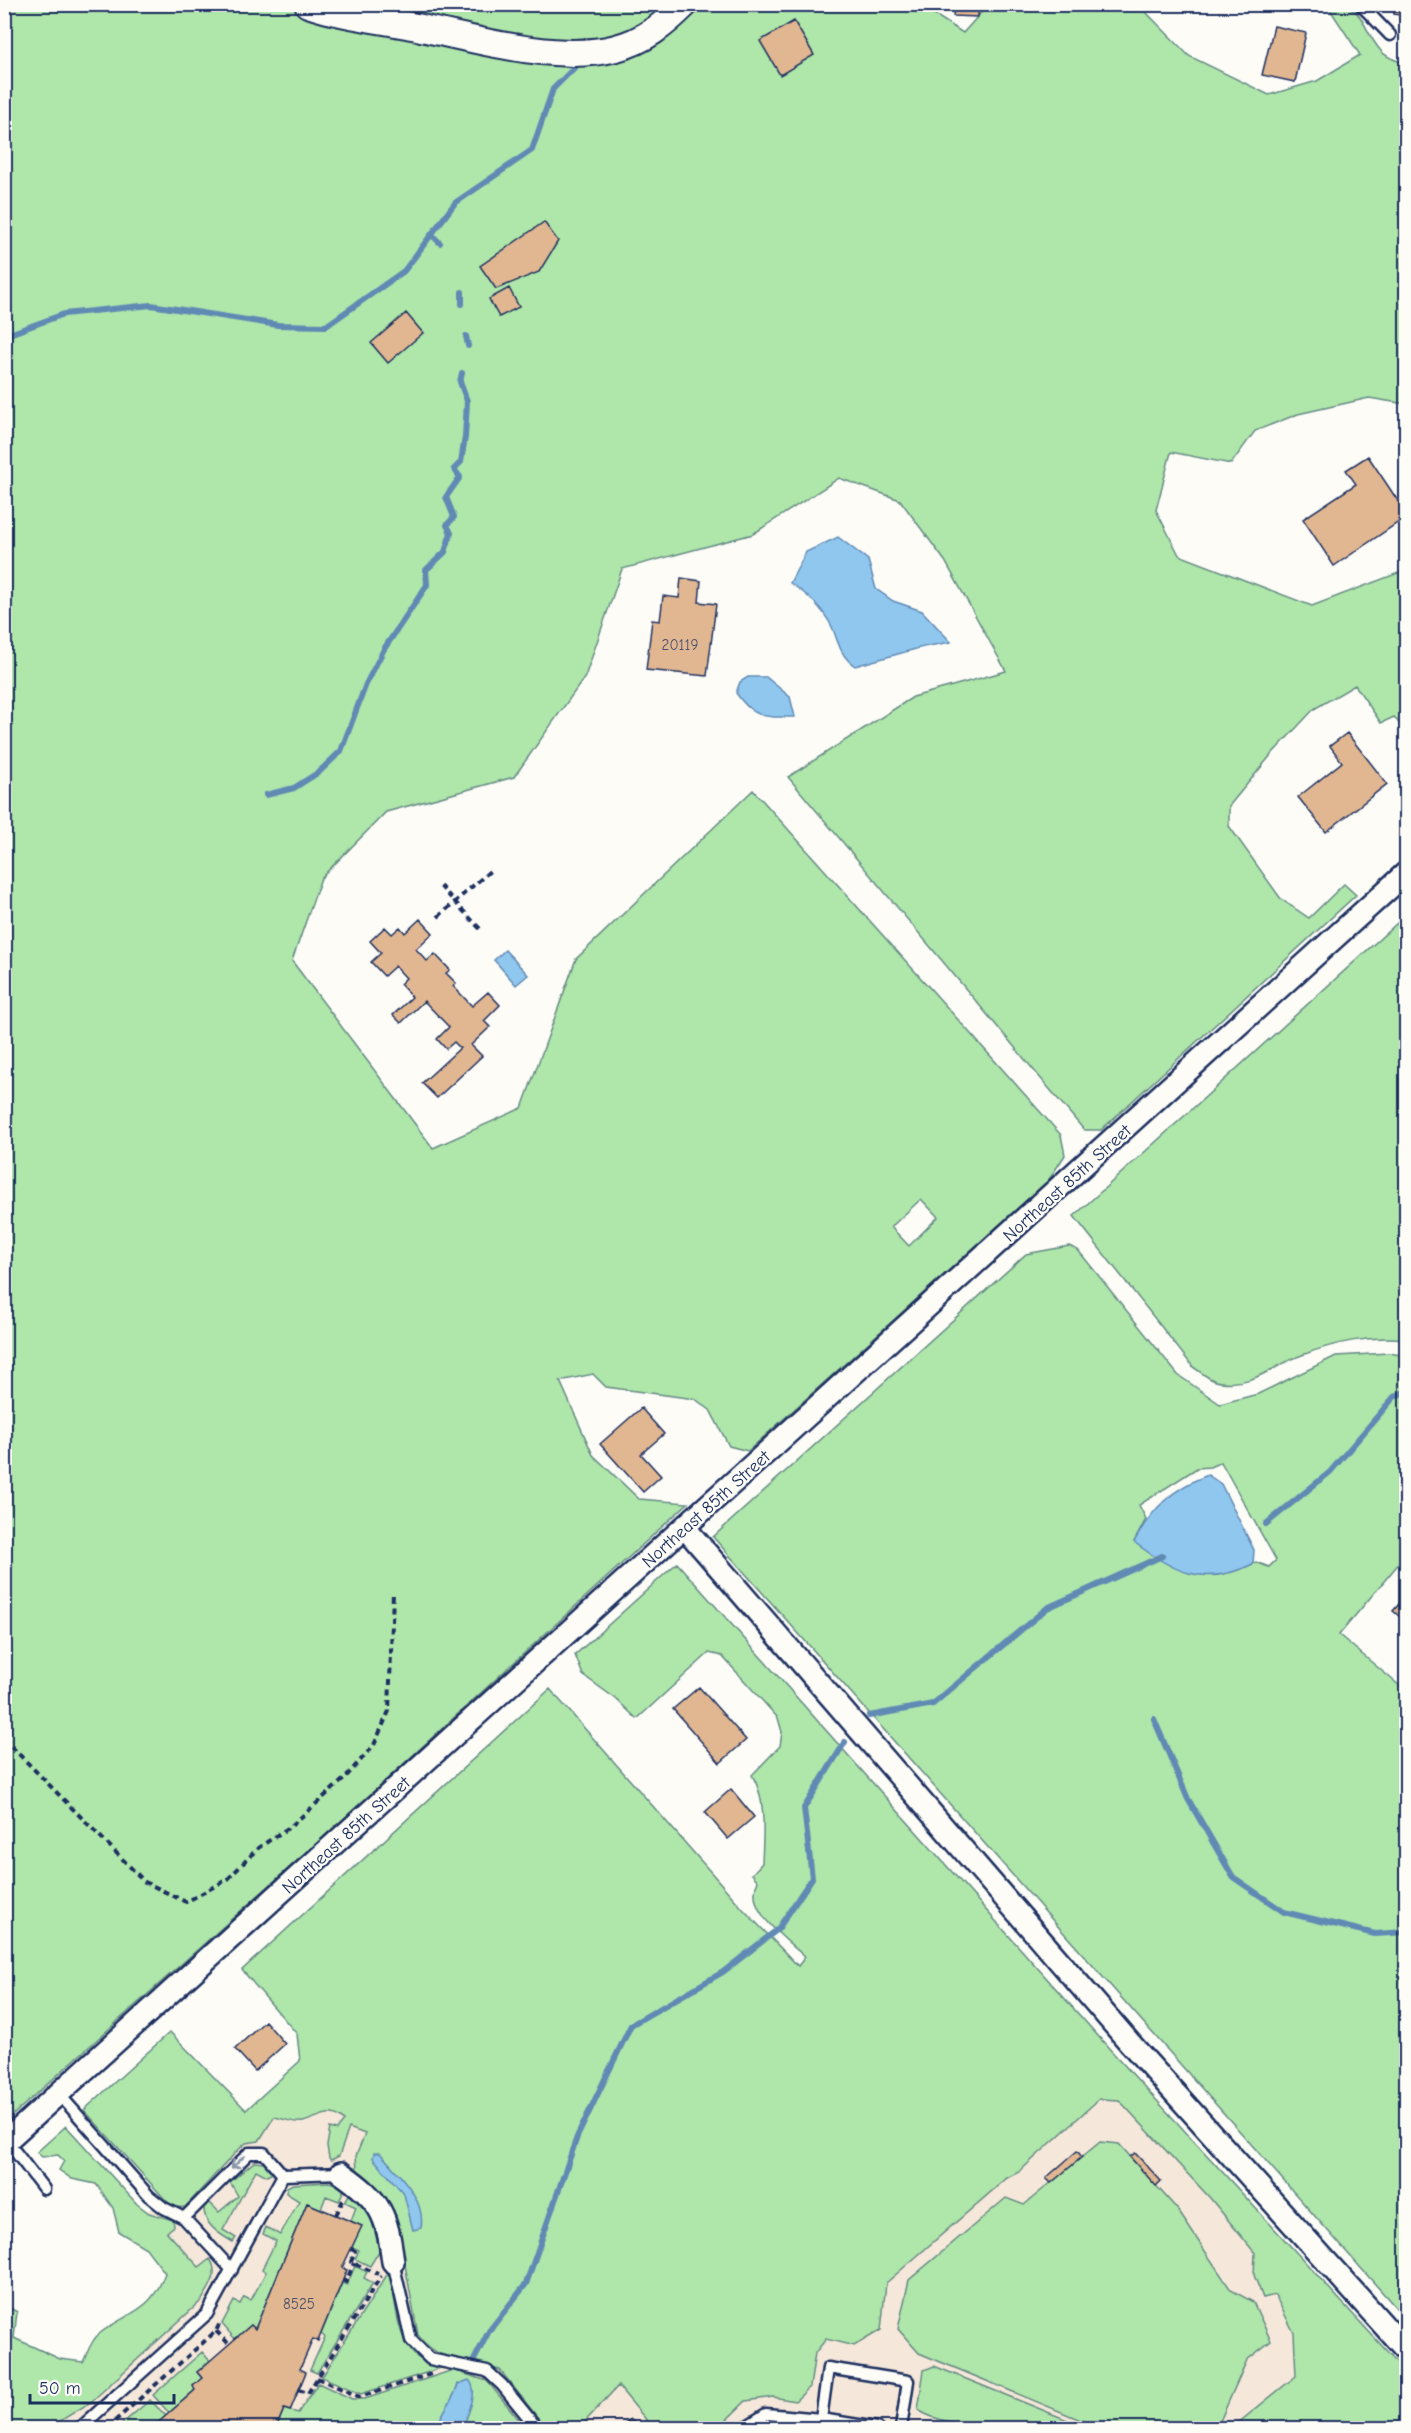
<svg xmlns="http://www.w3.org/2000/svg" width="1411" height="2433" viewBox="0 0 1411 2433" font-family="'Comic Neue',sans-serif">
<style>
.built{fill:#f5e7d9}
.green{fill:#afe6aa;stroke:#658a84;stroke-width:1.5;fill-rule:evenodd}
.water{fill:#90c7ee;stroke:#618ab4;stroke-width:1.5}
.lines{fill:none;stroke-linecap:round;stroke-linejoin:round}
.stream{stroke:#618ab4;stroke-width:6}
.building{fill:#e1b792;stroke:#1b2f5e;stroke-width:1.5}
.service-casing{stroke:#1b2f5e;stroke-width:15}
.minor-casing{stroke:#1b2f5e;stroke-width:26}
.tertiary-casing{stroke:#1b2f5e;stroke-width:30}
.path{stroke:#1b2f5e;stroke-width:4;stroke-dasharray:6 4.5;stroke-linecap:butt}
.service{stroke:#fdfcf7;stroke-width:10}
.minor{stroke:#fdfcf7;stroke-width:21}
.tertiary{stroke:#fdfcf7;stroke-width:26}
.oneway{stroke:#8c96aa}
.labels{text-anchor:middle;stroke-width:4.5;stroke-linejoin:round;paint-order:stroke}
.number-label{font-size:15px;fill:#4c516b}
.street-label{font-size:18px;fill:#1b2f5e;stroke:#fdfcf7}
</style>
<rect width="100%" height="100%" fill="#fdfcf7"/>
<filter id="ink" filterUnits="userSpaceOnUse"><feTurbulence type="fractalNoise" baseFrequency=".0167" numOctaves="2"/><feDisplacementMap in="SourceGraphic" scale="12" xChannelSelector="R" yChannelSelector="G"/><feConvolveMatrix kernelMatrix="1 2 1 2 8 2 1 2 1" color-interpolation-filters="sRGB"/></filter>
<g filter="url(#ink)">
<path class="built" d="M331,2052L657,2428H27L189,2284L134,2223Z
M1115,2055L1398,2371L1332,2428H685Z"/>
<path class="green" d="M918,4L963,33L988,5H1139L1189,56L1269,95L1317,81L1360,55L1327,5C1369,5 1358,25 1381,51C1386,58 1399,61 1406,64V404L1369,398L1298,414L1255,431L1231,464L1171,452L1156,510L1179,555L1312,606L1406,570V732L1394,717L1381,723L1355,685L1314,709L1271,755L1229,806V826L1281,899L1309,918L1344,884L1356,895L1101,1130H1084L788,777L913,697L1006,671L945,561L900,500L839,478L753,534L622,569L585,677L514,777L386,812L321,878L292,961L433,1148L522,1108L576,959L753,790L1061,1135L1065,1155L1048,1181L748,1451L729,1446L710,1410L695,1399L606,1387L593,1374L560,1381L593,1455L639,1499L688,1503L338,1824L5,2122V5ZM921,1199L938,1217L909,1246L891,1227Z
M1406,915V1339C1370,1335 1337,1342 1302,1355C1272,1366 1255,1386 1221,1382C1211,1382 1201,1372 1193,1367L1074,1216Z
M1069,1246L1078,1250L1178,1375L1220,1404L1258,1394L1336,1356L1389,1353L1406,1356V1555L1339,1635L1406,1691V2319L713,1537L1026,1254ZM1221,1462L1276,1560L1269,1567L1256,1562L1239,1570L1134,1542L1146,1519L1139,1505L1197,1468L1210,1467Z
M677,1563L1115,2055L1406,2372V2428H1232L1296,2376L1294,2333L1275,2295L1263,2298L1254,2275L1255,2253L1210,2198L1119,2100L1099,2099L1019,2172L1007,2178L886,2283L881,2330L854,2346L826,2339L815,2353L810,2387L795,2401L773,2397L746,2401L718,2428H653L618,2386L579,2428H546L500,2370C470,2363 436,2362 418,2335L396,2216L381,2193L357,2170L356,2156L365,2134L349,2128L339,2156L331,2160L329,2158L327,2146L330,2128L337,2130L344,2121C331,2106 319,2118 303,2122C295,2124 282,2118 274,2117L259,2141L246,2143L237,2151L185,2207L173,2208L84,2110L170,2032L246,2110L300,2061L297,2034L242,1970L550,1689L744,1910L798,1966L805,1957C786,1939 743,1910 758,1881L752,1874L762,1863C763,1835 767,1799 752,1775L780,1746L782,1732L778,1718L722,1656L709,1653L637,1719L616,1699L583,1675L575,1655Z
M66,2126L137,2204L149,2213L173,2220L174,2226L167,2232L199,2267L210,2259C220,2274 210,2286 202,2300L91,2402L49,2428H5V2305L17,2312L14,2338L60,2359L83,2362C87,2354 91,2340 99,2334C128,2311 151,2313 165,2273L146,2248L119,2232L113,2208L96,2184L72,2179L59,2170L64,2161L58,2155L42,2157L37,2152Z
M1100,2142L1119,2144L1177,2209L1231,2290L1253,2302L1271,2341L1247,2360L1217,2428H1100L919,2353L898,2329L909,2280L1006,2198L1024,2205Z
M254,2162L264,2163L271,2171V2174L267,2176L256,2170L223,2230L236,2238L233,2242C219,2234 203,2224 204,2207L210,2203L219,2212L238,2196L230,2182Z
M329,2182L345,2187L339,2201L326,2196L321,2209L307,2203L255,2329L251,2325L235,2339L222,2324L234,2301L240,2304L244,2297L251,2300L266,2272L262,2269L276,2241L263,2234L266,2227L280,2235L299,2201L286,2193L287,2187L293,2184Z
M351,2191L374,2213L381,2248L370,2266L355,2259L359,2250L352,2247L361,2226L351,2221L356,2207L345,2202Z
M355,2266L367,2272L364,2278L373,2283L317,2373L310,2370L325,2337L321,2334L342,2283L347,2285Z
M390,2270C395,2294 395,2332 412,2352C419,2361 430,2364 441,2368L361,2394L322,2377Z
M202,2352L210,2361L197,2372L202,2378L193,2386L195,2390L169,2413L153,2395Z
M934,2366L1087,2428C1040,2429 954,2433 918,2410L924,2370Z
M453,2370L487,2381L526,2428H276L284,2409L298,2413L318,2383L352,2399H365Z
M150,2400L166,2416L152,2428H117Z"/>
<path class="water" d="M838,537L868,560L876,589L893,601L922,611L951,642L923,647L855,666C840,656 839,643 832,627C822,607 808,595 790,583L806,552Z
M748,677H766L790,697L795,717C764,717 754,719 736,693L740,682Z
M505,950L528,975L516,985L494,960Z
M1208,1475L1221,1484L1254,1550L1253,1564C1204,1588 1173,1572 1134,1542C1151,1509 1173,1488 1208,1475Z
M374,2153H380C398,2174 426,2198 421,2228L413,2230L404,2194L373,2158Z
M469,2380C480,2392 467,2414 463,2428H437C441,2411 454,2401 458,2384Z"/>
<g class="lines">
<path class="stream" d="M432,235L440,243
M462,292V304
M4,336L64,314L151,305L278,325L326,326L404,271L455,203L532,150L553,89L578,64
M466,336L468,346
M266,795L294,788L319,772L341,751L366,684L384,649L427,585L426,570L445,552L451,533L447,525L454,517L446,497L460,477L454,469L461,462L465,437L467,401L460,382L462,373
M1266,1524L1330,1472L1394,1397L1406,1391
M869,1716L933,1704L1047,1608L1162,1556
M1154,1719L1188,1799L1233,1877L1284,1912L1375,1934L1406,1932
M472,2364L489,2331L526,2284L577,2137L631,2025L723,1972L778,1929L812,1878L804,1808L845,1742"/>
</g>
<path class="building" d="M954,4H979L978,17L953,16Z
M1392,4H1406V16L1394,14Z
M794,21L814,55L780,75L760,41Z
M1274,26L1306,33L1295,82L1262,75Z
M544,222L558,241L539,272L496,289L480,266Z
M509,288L519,307L499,317L489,299Z
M406,313L423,333L388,363L371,343Z
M1368,456L1406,513V517L1334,566L1303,519L1356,484L1346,470Z
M681,578L701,581L699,602L716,604L707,676L646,670L652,620L660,621L663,596L679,598Z
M1347,733L1387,784L1326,832L1298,797L1342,762L1330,746Z
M420,919L433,933L416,949L427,961L435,954L450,970L446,973L456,983L453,986L472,1006L488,992L500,1005L484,1021L490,1027L471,1045L482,1056L437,1098L422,1083L460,1048L454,1042L446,1049L437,1039L449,1027L424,1001L401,1023L393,1015L412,997L400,984L406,978L395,966L384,976L371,962L381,953L370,941L385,927L392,934L400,927L405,933Z
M641,1408L664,1434L641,1454L661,1476L643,1492L600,1444Z
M1406,1596V1622L1393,1611Z
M699,1687L746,1740L720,1763L673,1709Z
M731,1789L754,1817L728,1839L705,1812Z
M265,2021L285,2044L255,2071L235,2049Z
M1077,2151L1082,2157L1051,2183L1046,2178Z
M1135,2153L1161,2181L1156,2186L1130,2157Z
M307,2203L362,2226L342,2268L347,2270L318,2341L313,2339L300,2369L306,2372L290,2411L284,2409L276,2428H152L195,2390L193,2386L202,2378L197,2372L251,2325L255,2329Z
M630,2419L641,2428H621Z"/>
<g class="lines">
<defs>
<path id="service" d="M1360,4L1390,35
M59,2094L149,2196L164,2208L184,2218
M7,2141L44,2189
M393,2262L411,2340L430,2359L487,2371L502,2385L537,2428
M232,2270L184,2218L249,2153H264L283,2175
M80,2428L207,2314L283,2175L341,2173
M744,2428L766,2414L821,2419
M877,2428L821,2419L828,2368L908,2381L901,2428"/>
<path id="minor" d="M685,1528L1130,2043L1406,2350
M4,2143L1406,873
M341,2173C381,2201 387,2214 393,2262"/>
<path id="tertiary" d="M308,4C340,15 375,19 407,25C468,37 556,64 616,48C644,41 664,25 685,4"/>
</defs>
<use href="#service" class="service-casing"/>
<use href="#minor" class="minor-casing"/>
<use href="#tertiary" class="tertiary-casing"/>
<path class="path" d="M440,886L483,932
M438,917L492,869
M4,1739L145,1882L186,1902L228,1879L258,1848L291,1826L343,1780L374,1745L389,1711L393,1592
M336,2215L344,2198
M351,2249L355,2251L351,2262L378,2274
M343,2280L346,2282L354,2263
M216,2331L229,2344
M317,2378L360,2397L431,2374
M298,2390L308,2393L381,2276
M107,2428L216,2331L220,2323"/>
<use href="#service" class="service"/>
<use href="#minor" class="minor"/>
<use href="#tertiary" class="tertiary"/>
</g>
<defs><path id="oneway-shaft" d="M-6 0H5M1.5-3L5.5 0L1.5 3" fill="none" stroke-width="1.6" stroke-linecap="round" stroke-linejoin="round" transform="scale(1.5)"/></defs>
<use class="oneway" href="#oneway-shaft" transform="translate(238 2162) rotate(138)"/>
</g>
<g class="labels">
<g class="number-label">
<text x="680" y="650">20119</text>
<text x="299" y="2309">8525</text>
</g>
<g class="street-label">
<text transform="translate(1067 1183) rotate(-42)" y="6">Northeast 85th Street</text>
<text transform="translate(706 1509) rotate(-42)" y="6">Northeast 85th Street</text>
<text transform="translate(346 1835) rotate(-42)" y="6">Northeast 85th Street</text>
</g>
</g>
<rect width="1411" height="2433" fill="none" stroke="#fdfcf7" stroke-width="24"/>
<rect x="12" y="12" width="1387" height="2409" fill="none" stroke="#1b2f5e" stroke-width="2" filter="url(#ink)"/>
<path d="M30 2394v9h144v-9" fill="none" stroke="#1b2f5e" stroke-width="3"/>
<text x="39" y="2394" font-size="18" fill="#1b2f5e" stroke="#fdfcf7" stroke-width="4.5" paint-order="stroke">50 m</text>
</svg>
